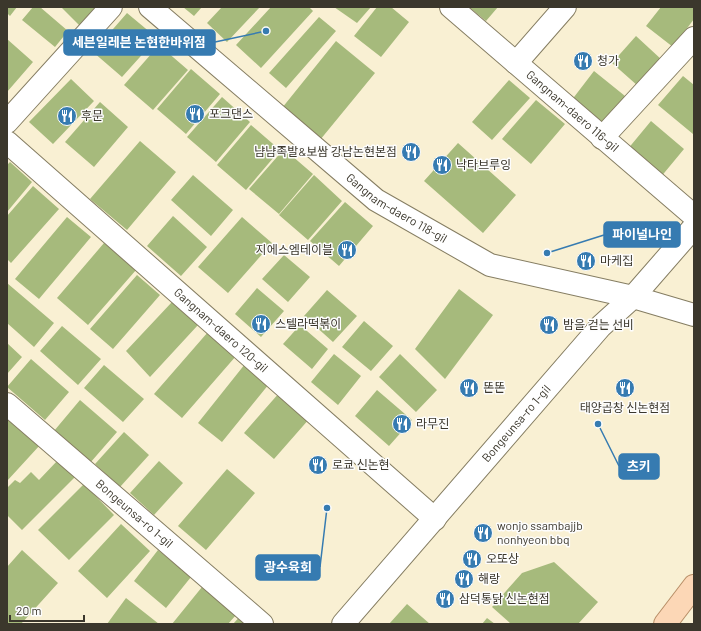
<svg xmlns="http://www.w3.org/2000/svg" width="701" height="631" viewBox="0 0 701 631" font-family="Barlow,'Noto Sans KR',sans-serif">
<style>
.building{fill:#a6ba7c}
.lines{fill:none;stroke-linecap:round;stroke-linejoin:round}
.minor-casing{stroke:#857d62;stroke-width:24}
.major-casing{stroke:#b78d66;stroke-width:24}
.minor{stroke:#fff;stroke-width:22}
.major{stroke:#fcd7b6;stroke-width:22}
.labels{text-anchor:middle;stroke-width:3;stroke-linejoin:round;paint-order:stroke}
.poi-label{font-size:12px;fill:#3b372c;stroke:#fdfdfd;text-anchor:start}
.street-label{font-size:12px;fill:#3b372c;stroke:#fdfdfd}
.leader{fill:none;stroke:#367bb1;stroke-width:1.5}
.callout-dot{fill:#367bb1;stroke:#fdfdfd;stroke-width:1.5}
.callout{fill:#367bb1;stroke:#367bb1;stroke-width:1.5}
.callout-label{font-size:13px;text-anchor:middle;font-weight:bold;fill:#fff}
</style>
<rect width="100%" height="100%" fill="#f9f0d3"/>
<path class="building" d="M7,7H17L10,16L7,13Z
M33,7H40L68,31L55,47L22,20Z
M61,7H101L83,29Z
M183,7H202L194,16Z
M222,7H260L227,42L207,23Z
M271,7H309L313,11L261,68L236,45Z
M334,7H371L357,23Z
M377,7H391L409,22L381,57L354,36Z
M469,7H498L486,21Z
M661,7H694V19L673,47L646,26Z
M127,13L157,38L122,77L93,52Z
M319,17L336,31L286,88L269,73Z
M636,36L662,60L638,86L612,63Z
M7,39L33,62L7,92Z
M336,41L375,73L320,140L282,108Z
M159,45L188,70L153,110L124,85Z
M191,69L220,94L186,134L157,109Z
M594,71L625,96L602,126L571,101Z
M683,76L694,85L693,134L658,105Z
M71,79L94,101L53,144L29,122Z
M509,80L530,98L492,140L472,122Z
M222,97L250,122L216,162L187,137Z
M536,100L565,124L531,164L502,139Z
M100,102L128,127L94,167L65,142Z
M651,121L684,149L660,178L627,150Z
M251,125L280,150L246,190L217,165Z
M140,141L176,172L127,230L90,199Z
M458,143L516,195L483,233L424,181Z
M284,149L313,174L279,214L249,189Z
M10,162L32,182L7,212V165Z
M193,175L233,210L211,236L171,200Z
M314,175L342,201L308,240L279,215Z
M33,186L59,209L11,263L7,259V216Z
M345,202L373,226L339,266L310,241Z
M173,216L207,247L181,276L147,246Z
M67,217L91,237L39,299L15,279Z
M242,217L272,243L228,293L198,267Z
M104,243L136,270L88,325L57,298Z
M284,255L310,277L288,302L262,279Z
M137,275L160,295L113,349L90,329Z
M7,283L54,323L34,347L7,323Z
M257,288L284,311L261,337L235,314Z
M459,289L493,315L445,379L415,349Z
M327,290L357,316L333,342L304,316Z
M172,302L198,325L150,377L126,351Z
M364,321L393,346L371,371L342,347Z
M300,325L328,349L312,369L283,344Z
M62,326L101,359L78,385L40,351Z
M208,332L236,356L182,418L154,394Z
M7,343L22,357L7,374Z
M334,354L361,376L338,405L311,382Z
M400,354L437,390L416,412L379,377Z
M31,359L69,392L45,420L7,387Z
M245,364L269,384L222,442L198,423Z
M104,365L144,399L123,422L84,388Z
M377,390L412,420L389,446L355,416Z
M280,392L310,418L274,459L244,433Z
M80,400L117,432L90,463L54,431Z
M10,417L40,445L7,481V420Z
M124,432L149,455L120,487L95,464Z
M57,461L75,477L22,530L7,515V488L15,480L20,483L31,472L39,480Z
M159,461L183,483L154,515L130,493Z
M227,469L255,493L206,550L178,526Z
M84,484L114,515L69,560L38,530Z
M121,524L150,551L107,598L78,571Z
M22,550L58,583L21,624H7V567Z
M158,550L191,577L166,608L134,581Z
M554,562L598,602L578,624H511L492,607L522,573Z
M202,587L236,615L228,624H172Z
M126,598L159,624H107Z
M407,604L430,624H389Z
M243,613L256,624H233Z
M487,618L495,624H482Z"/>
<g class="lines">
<defs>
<g id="minor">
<path id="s1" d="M150,7L376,200L490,265L633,297L694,315"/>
<path id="s2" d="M451,7L694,216"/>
<path d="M516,63L565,7"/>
<path d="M7,122L111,7"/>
<path d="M602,138L694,38"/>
<path id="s3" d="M7,142L435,519"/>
<path id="s4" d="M7,404L262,624"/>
<path id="s5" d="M343,624L601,326L633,297L694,227"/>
</g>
<path id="major" d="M665,624L694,586"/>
</defs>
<use href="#minor" class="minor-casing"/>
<use href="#major" class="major-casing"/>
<use href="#minor" class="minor"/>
<use href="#major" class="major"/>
</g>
<defs>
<symbol id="restaurant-disc" viewBox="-11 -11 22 22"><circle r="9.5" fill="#367bb1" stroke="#fdfdfd"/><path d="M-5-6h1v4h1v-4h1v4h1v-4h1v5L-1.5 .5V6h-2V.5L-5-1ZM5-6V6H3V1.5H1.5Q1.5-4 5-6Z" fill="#fff"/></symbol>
</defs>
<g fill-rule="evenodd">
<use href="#restaurant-disc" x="572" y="50" width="22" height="22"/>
<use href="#restaurant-disc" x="184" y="103" width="22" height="22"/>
<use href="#restaurant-disc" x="56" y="105" width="22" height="22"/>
<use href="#restaurant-disc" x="400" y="141" width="22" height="22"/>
<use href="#restaurant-disc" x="431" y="154" width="22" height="22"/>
<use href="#restaurant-disc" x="336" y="239" width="22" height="22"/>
<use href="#restaurant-disc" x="575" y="250" width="22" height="22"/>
<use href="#restaurant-disc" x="250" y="313" width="22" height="22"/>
<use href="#restaurant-disc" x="538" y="314" width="22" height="22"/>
<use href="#restaurant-disc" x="458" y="377" width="22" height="22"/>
<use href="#restaurant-disc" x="614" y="377" width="22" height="22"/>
<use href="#restaurant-disc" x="391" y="413" width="22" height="22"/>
<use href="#restaurant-disc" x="307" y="454" width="22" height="22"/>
<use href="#restaurant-disc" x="472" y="522" width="22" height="22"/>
<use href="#restaurant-disc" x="461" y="548" width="22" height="22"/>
<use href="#restaurant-disc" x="453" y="568" width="22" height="22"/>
<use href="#restaurant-disc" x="434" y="588" width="22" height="22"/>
</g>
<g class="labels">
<g class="poi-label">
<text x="597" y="65">청가</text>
<text x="209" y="118">포크댄스</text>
<text x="81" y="120">후문</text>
<text x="397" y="156" text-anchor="end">냠냠족발&amp;보쌈 강남논현본점</text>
<text x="456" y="169">낙타브루잉</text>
<text x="333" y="254" text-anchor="end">지에스엠테이블</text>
<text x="600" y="265">마케집</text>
<text x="275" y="328">스텔라떡볶이</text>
<text x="563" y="329">밤을 걷는 선비</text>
<text x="483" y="392">똔똔</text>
<text x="625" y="412" text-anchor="middle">태양곱창 신논현점</text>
<text x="416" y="428">라무진</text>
<text x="332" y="469">로쿄 신논현</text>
<text x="497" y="530">wonjo ssambajjb<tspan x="497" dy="14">nonhyeon bbq</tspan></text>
<text x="486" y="563">오또상</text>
<text x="478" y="583">해랑</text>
<text x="459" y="603">삼덕통닭 신논현점</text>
</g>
<g class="street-label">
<text dy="4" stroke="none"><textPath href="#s2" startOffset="160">Gangnam-daero 116-gil</textPath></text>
<text dy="4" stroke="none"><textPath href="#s1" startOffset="319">Gangnam-daero 118-gil</textPath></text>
<text dy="4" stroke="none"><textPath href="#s3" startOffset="285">Gangnam-daero 120-gil</textPath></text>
<text dy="4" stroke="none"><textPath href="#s5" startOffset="265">Bongeunsa-ro 1-gil</textPath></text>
<text dy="4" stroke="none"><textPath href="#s4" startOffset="168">Bongeunsa-ro 1-gil</textPath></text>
</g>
</g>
<path class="leader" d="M266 31L215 42M547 253L604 235M598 424L619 466M327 508L320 567"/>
<g class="callout-dot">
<circle cx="266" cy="31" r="4"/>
<circle cx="547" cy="253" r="4"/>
<circle cx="598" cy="424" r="4"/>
<circle cx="327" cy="508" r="4"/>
</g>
<g class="callout">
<rect x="64" y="30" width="151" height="25" rx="4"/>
<rect x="604" y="222" width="76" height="25" rx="4"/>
<rect x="619" y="454" width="40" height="25" rx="4"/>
<rect x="256" y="555" width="64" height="25" rx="4"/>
</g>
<g class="callout-label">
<text x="139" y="47">세븐일레븐 논현한바위점</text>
<text x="642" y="239">파이널나인</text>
<text x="639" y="471">츠키</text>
<text x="288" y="572">광수육회</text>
</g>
<rect width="701" height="631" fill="none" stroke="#3b372c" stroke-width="16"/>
<path d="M10 615v6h74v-6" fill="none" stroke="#3b372c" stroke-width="2"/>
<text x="16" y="615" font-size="12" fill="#3b372c" stroke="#fdfdfd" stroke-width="3" paint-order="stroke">20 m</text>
</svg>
